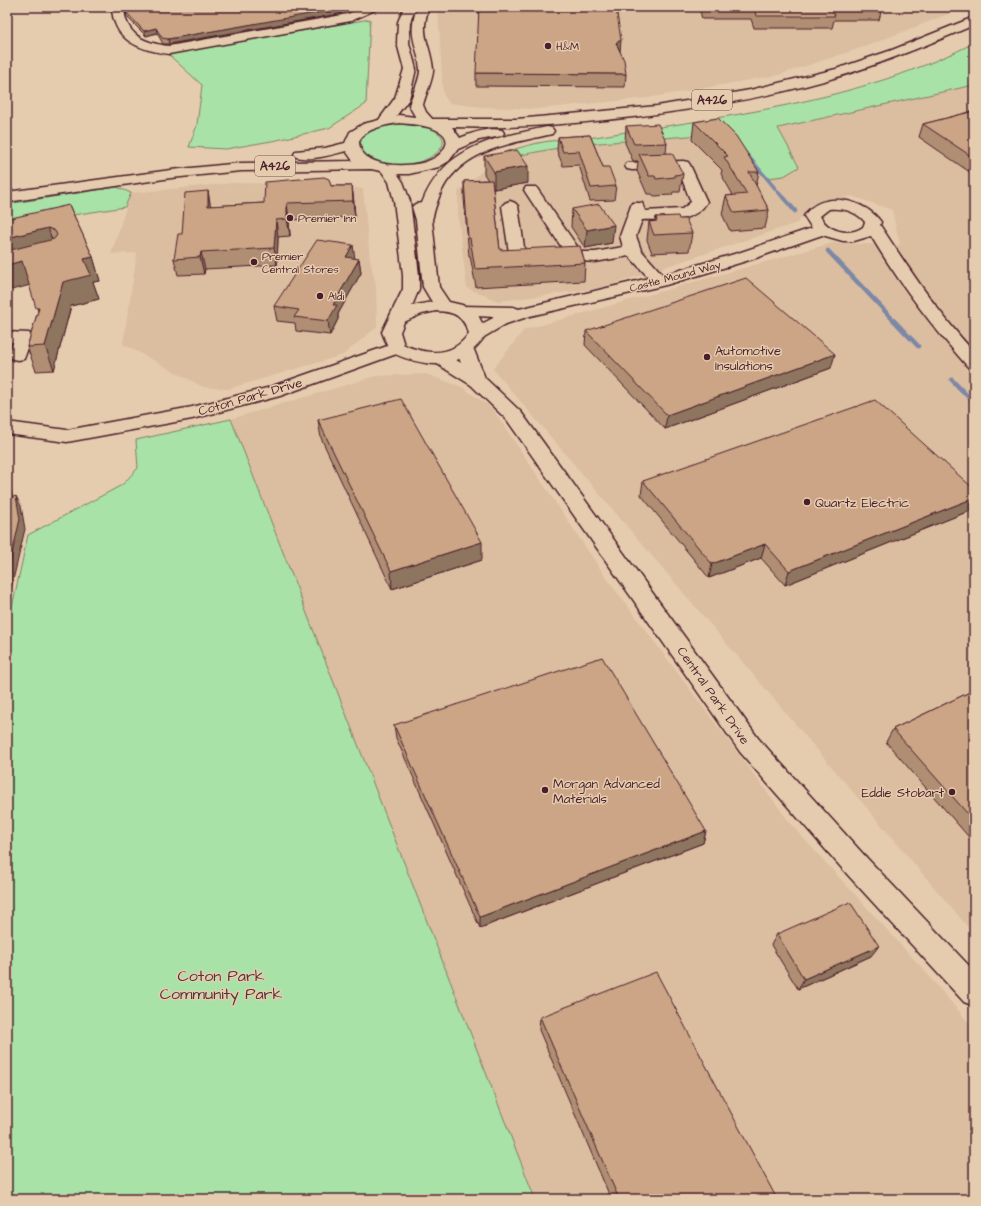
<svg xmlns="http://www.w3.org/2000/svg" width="981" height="1206" viewBox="0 0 981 1206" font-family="'Architects Daughter',sans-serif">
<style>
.built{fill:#dbbda0}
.green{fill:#a9e2a6;stroke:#7a8068}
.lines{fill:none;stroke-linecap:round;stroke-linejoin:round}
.stream-far1{stroke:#7b88a6;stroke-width:3.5}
.stream{stroke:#7b88a6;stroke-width:4.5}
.minor-casing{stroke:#4a1f2b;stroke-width:3}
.tertiary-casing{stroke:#4a1f2b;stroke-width:3}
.trunk-casing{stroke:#4a1f2b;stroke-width:3}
.minor{fill:#e6ccae;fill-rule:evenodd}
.tertiary{fill:#e6ccae;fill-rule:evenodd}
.trunk{fill:#e6ccae;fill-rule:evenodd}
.wall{fill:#af8e73;stroke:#4a1f2b}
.shaded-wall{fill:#8e745e;stroke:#4a1f2b}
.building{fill:#cba586;stroke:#4a1f2b}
.poi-dot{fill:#4a1f2b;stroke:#e6ccae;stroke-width:1.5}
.labels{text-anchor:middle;stroke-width:3;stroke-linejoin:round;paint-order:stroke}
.far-poi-label{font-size:11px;fill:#4a1f2b;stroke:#e6ccae;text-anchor:start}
.far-street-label{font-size:11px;fill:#4a1f2b;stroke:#e6ccae}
.shield{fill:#e6ccae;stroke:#795352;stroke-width:1}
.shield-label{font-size:12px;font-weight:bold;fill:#4a1f2b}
.poi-label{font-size:13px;fill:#4a1f2b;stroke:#e6ccae;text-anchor:start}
.street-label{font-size:13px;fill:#4a1f2b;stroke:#e6ccae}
.near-park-label{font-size:16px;fill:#543237;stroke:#e6ccae}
</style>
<rect width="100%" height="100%" fill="#e6ccae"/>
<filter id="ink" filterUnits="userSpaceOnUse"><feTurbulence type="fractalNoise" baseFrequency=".025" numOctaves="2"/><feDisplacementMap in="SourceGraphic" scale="8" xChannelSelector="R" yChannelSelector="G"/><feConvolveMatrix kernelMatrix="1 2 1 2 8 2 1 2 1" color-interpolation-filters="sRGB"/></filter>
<g filter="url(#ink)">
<path class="built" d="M438,7H966L864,47L778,75L648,98L536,109L482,107L449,103L443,94Z
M974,85V934L493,369L524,330L832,243L900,245L892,210L852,196L811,205L797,223L602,288L498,301L467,288L458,216V192L481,172L510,157L574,145L778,128Z
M233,183L335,184L363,189L370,260L376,285L377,327L343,355L228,389L203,387L123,344L137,253L111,254L131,193Z
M426,374L462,387L492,408L605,576L794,828L922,968L974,1029V1199H535L231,419L376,376Z"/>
<path class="green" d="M370,19L366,104L329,128L277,140L226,149L189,147L197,125L202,85L168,54Z
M974,43V85L778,128L799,167L784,176L768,178L727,133L574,145L510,157L485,158C503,153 520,147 538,143C556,139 576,140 595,137C721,117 859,102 974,43Z
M407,123C485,133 419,180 376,160C370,158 364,155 362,150C352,128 395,124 407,123Z
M117,187L131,193L125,207L7,225V204Z
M231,419L534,1196L528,1199H7V630L28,535L122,485L138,468L136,440Z"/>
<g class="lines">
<path class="stream-far1" d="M744,151L784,199"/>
<path class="stream" d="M784,198L795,211
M828,251L918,346
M952,380L974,403"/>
<defs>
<path id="minor" d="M112,7H124C125,35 144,43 169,46L348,14L362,7H377L375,10L351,21L169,54C140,50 113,41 112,7Z
M404,7H416L410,22L409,43L416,69L409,99L390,124H380L378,121L395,98L404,69L397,43L398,22Z
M417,7H429C419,37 430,41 433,69C434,77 425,96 423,105L426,112L434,121L432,124C419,127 414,115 409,105C412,96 421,77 420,69C417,41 407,38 417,7Z
M683,161L688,162L690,165L707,202C693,225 665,219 642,220L636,236L641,250L663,275L741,252L812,228L804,216C821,189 865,199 881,222L880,225C909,269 938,313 974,352V369L968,367C932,326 899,283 871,236L854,241H843L822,235L753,259L666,285L530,316L506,324L484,337L478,338L472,337L469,333L472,329L495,317L456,315L453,311L456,307L462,306L513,307L519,309L649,278L629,256L595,262L570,260L524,190L526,187H536L581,252H595L623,247L620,236L632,203H642L645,211L682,209L691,202L678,169L632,170L627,169L625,166L627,163ZM829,209C842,208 856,211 865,222L863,227C849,237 827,231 820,216Z
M510,201L515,203L518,206L525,254L544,255L546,258L544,261L518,264L512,262L510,259L502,206L505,203Z
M7,332L29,333L32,337L24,359L18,360L12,359L9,355L13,342H7Z
M396,343L402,344L405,348L402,352L280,396L192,419L67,442L7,434V422L67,430L192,407L267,388Z
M465,345L471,346L474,350L485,378L521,412L758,738L865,856L974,971V1006L964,1002L847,874L740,752L507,420L471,385L434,362L431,358L434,354C445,351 452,358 461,363L456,350L459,346Z"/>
<path id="tertiary" d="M547,127L552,128L554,131L552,134C514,143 470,148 446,183C439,194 435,208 432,220L439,287L449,302L462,305L478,315L487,333C462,372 428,369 390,352L382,332L403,289V275L394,201L389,182L380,169L382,166H392L403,182L410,201L419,275V289L412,306L432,302L423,287L416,220L412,207L415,204L422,203C444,146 494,138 547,127ZM436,311C455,312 462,315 469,333C454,357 428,355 404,345L400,332L404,322L422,314Z"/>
<path id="trunk" d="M974,17V25C932,43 890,60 847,74C778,96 705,108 633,117C573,124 513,129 452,127L460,138C472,133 488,127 502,130L504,133L502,136L479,140L458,149L449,161L439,167L409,174H395L371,169L241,171L171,178L7,202V192L171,170L241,163L353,161L346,151C331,155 312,161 296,157L294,154L296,151L325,148L345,143L350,132L363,124L399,115L431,119H517L657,106L750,90L836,69L892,50ZM399,123C410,124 452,126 446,145C443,153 436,158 428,161C410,168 359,169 359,141C366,128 386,125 399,123Z"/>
</defs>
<use href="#minor" class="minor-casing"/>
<use href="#tertiary" class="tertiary-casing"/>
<use href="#trunk" class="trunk-casing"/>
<use href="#minor" class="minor"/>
<use href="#tertiary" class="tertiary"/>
<use href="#trunk" class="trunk"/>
</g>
<path class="wall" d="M125,7H355L339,14L169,44H163L157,33L146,36L127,17Z
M699,7H882V8L879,20H834L832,28H754L751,19H702Z
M476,73L626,74L625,87L476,86Z
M974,111V175L919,137L923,124Z
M694,122L759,172L756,186L769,210L765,228L730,231L722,214L726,196L733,195L721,174L722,170L692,140Z
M626,126L667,143L666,153L683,174L680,192H673L672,195L654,196L652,194H647L637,171L638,161H633L625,143Z
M590,135L603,167L616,186L614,200L590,201L579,165L563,166L557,151L558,137Z
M484,156L528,183L494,189L493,187L500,250L585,263L584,281L476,287L470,256H469L464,198V181L488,180L484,174Z
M331,186H352L355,217L289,220L290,236L278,237L277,265L205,269L204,274L178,275L174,259L182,234L211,206L264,203Z
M69,205L93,257L100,281L93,282L99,299L71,306L54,370L36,371L27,347L38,311L30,286L7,230Z
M572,209L612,243L585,248L571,227Z
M656,217L679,219L692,233L689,251L652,253L647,240L649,222L655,221Z
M355,259H359L361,273L338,314V319L330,335L296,331L295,323L277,321L274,306Z
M586,331L831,368L665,429L585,345Z
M318,420L482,560L392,589L321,438Z
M643,481L974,509L785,585L761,558L709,578L641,495Z
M974,690V843L886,742L893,729Z
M394,725L706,831L703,843L480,928L396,738Z
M777,934L871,956L798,989L771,945Z
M540,1017L777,1199H611L539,1030Z"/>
<path class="shaded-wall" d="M343,7H355L339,14L169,44L168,39Z
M156,28L157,33L146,36L144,31Z
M621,40L620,52L616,43Z
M528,166V183L494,189V172Z
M352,186L354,202L355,217L353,201Z
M208,191L211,208L208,206Z
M287,203L289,220L290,236L287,219Z
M276,220L278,237L277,265L274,248Z
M614,225L612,243L585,248L587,230Z
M48,228L56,252L7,263V238Z
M353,245L355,259L346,257Z
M201,252L205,269L204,274L200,257Z
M93,257L100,281L93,282L99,299L71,306L54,370L45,346L63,282L84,259Z
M359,259L361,273L338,314V319L330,335L328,321L333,305Z
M22,261L31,285L7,291V265Z
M835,354L831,368L665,429L667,415Z
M7,360L9,366L7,369Z
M7,472L8,475L14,507L10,498L7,484Z
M16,496L21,506L25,529L7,606V576Z
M974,498V509L785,585L789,571Z
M482,542V560L392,589L391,571Z
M765,544L761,558L709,578L712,564Z
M706,831L703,843L480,928V917Z
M879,946L871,956L798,989L804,979Z"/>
<path class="building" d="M125,7H343L338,9L168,39L162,38L156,28L144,31L126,12Z
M479,7H616L621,40L616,43L624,60L626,74L476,73Z
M754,7H882V8L831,7L835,16H756Z
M974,111V158L923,124Z
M718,118L736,136L759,172H749L769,210L734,213L726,196L747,194L724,157L728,156L694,122Z
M658,124L667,143L634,144L626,126Z
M590,135L603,167H609L616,186L591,188L579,151L563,152L558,137Z
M517,150L528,166L494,172L484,156Z
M672,153L683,174L674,175L675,177L656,179L655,176H649L639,154Z
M324,177L329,179L331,186H352L353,201L287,203V219L276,220L274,248L201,252L200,257L174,259L178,234H182L185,193L208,191V206L264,203L265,182Z
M492,180L500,250L580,246L585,263L475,269L470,238H468L464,181Z
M599,204L614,225L587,230L572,209Z
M69,205L93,257L84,259L91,275L63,282L45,346L27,347L39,308H36L22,261L7,265V251L54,239L57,235L55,231L48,228L7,238V230H8L7,225V219Z
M678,216L679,219H686L692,233L654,235L649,222L657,221L656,217Z
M317,240L353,245L346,257L359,259L333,305H337L328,321L294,317L299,310L274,306Z
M746,278L835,354L667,415L586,331Z
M401,399L482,542L391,571L318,420Z
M875,400L974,489V498L789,571L765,544L712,564L643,481Z
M7,484L10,498L16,496L20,519L7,576Z
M602,657L706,831L480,917L394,725Z
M974,690V821L893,729Z
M850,902L879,946L804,979L777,934Z
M656,972L777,1199H619L540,1017Z"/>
</g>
<g class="poi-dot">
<circle cx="548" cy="46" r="4"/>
<circle cx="290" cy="218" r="4"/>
<circle cx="254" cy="262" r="4"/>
<circle cx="320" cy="296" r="4"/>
<circle cx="707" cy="357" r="4"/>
<circle cx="807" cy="502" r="4"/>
<circle cx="545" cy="790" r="4"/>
<circle cx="952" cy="792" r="4"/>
</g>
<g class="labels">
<g class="far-poi-label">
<text x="556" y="50">H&amp;M</text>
<text x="298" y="222">Premier Inn</text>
<text x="262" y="260">Premier<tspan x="262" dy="13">Central Stores</tspan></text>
<text x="328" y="300">Aldi</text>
</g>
<g class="far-street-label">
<text transform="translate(675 276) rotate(-15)" y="4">Castle Mound Way</text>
</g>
<g class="shield">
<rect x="692" y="90" width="40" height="20" rx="3"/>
<rect x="255" y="156" width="40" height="20" rx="3"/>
</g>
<g class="shield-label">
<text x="712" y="104">A426</text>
<text x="275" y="170">A426</text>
</g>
<g class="poi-label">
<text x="715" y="355">Automotive<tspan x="715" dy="15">Insulations</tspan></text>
<text x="815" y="507">Quartz Electric</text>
<text x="553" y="788">Morgan Advanced<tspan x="553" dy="15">Materials</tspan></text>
<text x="944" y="797" text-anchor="end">Eddie Stobart</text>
</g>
<g class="street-label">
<text transform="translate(250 396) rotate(-16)" y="5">Coton Park Drive</text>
<text transform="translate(714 695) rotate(55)" y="5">Central Park Drive</text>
</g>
<g class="near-park-label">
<text x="221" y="981">Coton Park<tspan x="221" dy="18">Community Park</tspan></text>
</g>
</g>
<rect width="981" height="1206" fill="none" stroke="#e6ccae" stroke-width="24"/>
<rect x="12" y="12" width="957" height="1182" fill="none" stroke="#4a1f2b" stroke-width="1.5" filter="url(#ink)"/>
</svg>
